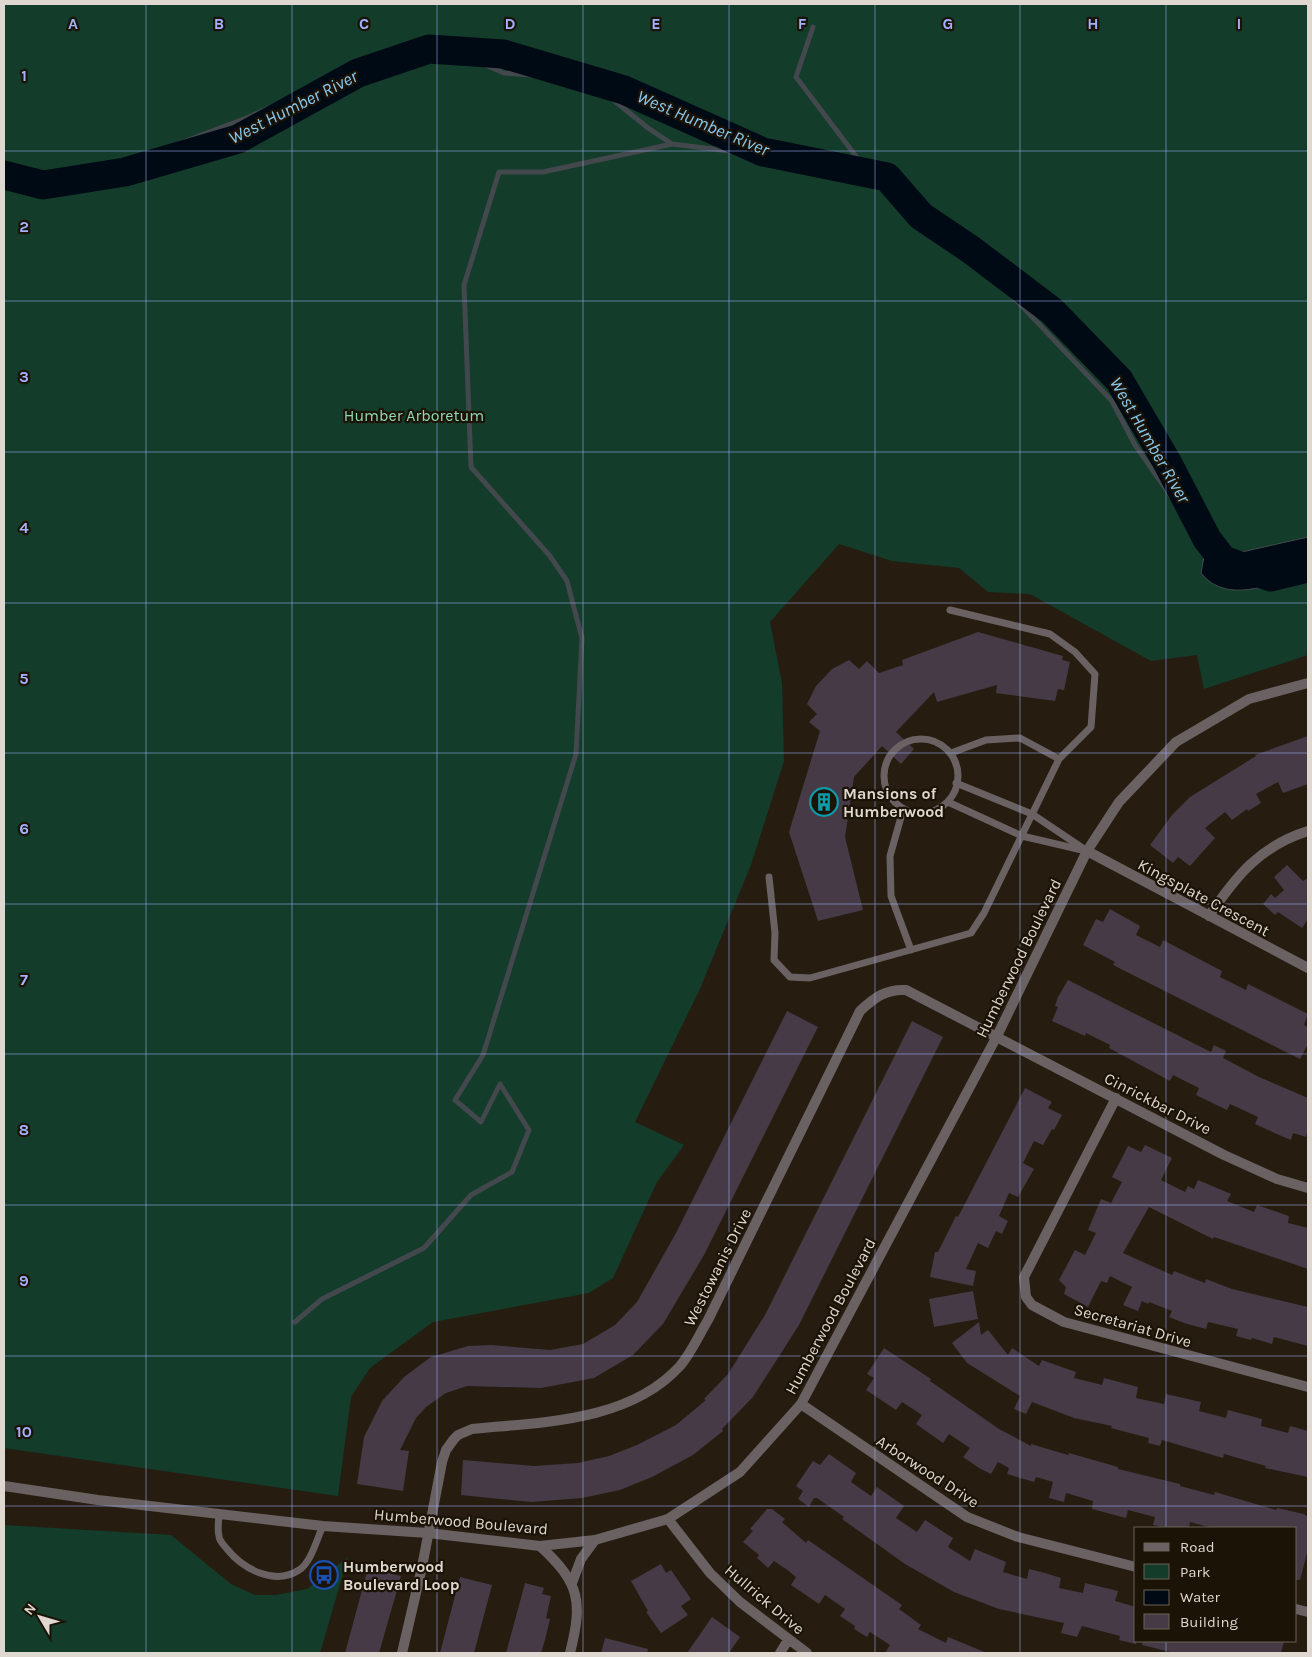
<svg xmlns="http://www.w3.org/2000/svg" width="1312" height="1657" viewBox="0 0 1312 1657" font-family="Karla,sans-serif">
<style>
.green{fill:#133c2b}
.water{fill:#000a14;stroke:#43484c}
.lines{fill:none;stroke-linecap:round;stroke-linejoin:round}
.stream{stroke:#43484c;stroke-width:5}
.river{stroke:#000a14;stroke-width:29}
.building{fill:#453a46}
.service{stroke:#6a6163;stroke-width:7}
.minor{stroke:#6a6163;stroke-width:10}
.tertiary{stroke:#6a6163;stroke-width:10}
.grid{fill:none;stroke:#a2b2fd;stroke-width:1;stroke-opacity:0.55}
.labels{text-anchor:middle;stroke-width:4.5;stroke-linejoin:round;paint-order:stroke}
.park-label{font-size:16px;fill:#90d9b8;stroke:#1c1307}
.poi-label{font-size:16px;font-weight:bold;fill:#dfd8d0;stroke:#1c1307;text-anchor:start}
.street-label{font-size:16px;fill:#dfd8d0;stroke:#1c1307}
.water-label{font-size:18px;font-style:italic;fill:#87c9f0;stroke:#1c1307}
.grid-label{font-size:16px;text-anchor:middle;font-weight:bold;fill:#a2b2fd;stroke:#1c1307;stroke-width:4.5;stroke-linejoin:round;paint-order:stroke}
</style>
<rect width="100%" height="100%" fill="#261d10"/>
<path class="green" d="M4,4H1308V655L1204,689L1197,655L1151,661L1030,594L988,592L959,568L892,561L839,544L770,622L782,683L784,761L751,865L699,991L635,1122L684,1145L657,1182L613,1278L589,1293L433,1322L370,1368L351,1397L338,1496L4,1448Z
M4,1525L171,1535L231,1584L255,1595H276L307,1589L348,1557L320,1653H4Z"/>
<path class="water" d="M1308,537V572C1275,583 1227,606 1201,573L1206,546L1233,554Z"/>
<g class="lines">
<path class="stream" d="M813,27L796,77L874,180L998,281L1112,401L1135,445L1206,546
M4,173L48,177L104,172L249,117L340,75L419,51L460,54L504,73L542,76L574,68L648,128L672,144
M295,1322L322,1299L424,1248L471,1195L512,1172L529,1130L500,1084L481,1122L455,1100L483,1055L576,754L582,638L567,581L550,556L471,467L464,285L499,172H543L672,144L770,156L812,168L848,169L874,180"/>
<path class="river" d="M4,175L43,185L125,172L238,139L358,73L429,49L503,54L624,90L763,152L887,177L921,216L970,249L1052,311L1119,380L1167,462L1207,539L1223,560L1271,577L1308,568"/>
</g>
<path class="building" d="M978,632L1063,656L1062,660L1070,662L1064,690L1058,689L1055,701L996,693L997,685L937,702L934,692L896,732L914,749L901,764L882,746L854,777L845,837L863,910L818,921L789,832L820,731L809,722L817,714L807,704L816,686L832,669L849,660L859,669L867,661L879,673L903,665L902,660Z
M1308,736V784L1283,793L1278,782L1256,794L1261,803L1248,811L1247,809L1232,820L1225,812L1205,828L1215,838L1190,866L1178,857L1173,863L1150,845L1172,815L1190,797L1256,756L1255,755Z
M1287,865L1303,881L1308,878V919L1302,928L1278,912L1275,915L1263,904L1271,894L1275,898L1284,890L1274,877Z
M1110,909L1140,926L1136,935L1160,947L1163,940L1222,971L1220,977L1246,990L1248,984L1308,1014L1304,1025L1308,1027V1044L1300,1059L1113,965L1115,962L1083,945L1096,919L1103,922Z
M1068,980L1211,1052L1214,1045L1226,1051L1223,1058L1259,1077L1308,1098V1129L1306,1137L1293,1133L1291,1140L1279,1135L1255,1124L1258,1117L1230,1104L1227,1110L1196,1095L1199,1088L1173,1075L1170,1081L1109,1048L1110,1045L1086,1033L1085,1036L1052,1021L1058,1007L1055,1006L1058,997Z
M787,1011L818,1027L704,1255L663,1324L633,1355L594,1378L541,1388L467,1386L446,1393L426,1407L416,1418L400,1450L409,1451L403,1491L357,1484L364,1437L382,1401L404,1377L431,1357L468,1346L491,1345L550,1350L583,1344L615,1325L637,1302L676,1233Z
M912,1021L943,1037L799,1325L753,1397L722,1429L723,1431L693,1455L652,1477L620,1490L582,1498L531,1502L461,1495L463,1460L534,1466L578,1463L609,1456L637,1445L676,1425L706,1400L704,1399L728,1374L765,1315Z
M1025,1088L1052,1102L1048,1108L1062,1115L1054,1130L1052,1129L1043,1145L1034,1141L1023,1163L1034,1169L1018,1197L1009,1193L999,1216L1008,1221L1002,1234L996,1231L988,1248L978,1243L966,1269L976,1271L973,1286L930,1277L935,1252H938L956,1216L958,1217Z
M1145,1145L1172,1158L1161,1180L1185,1192L1188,1186L1194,1189L1198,1180L1231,1194L1227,1201L1254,1212L1257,1205L1289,1216L1288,1223L1308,1228V1269L1214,1237L1213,1239L1149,1207L1123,1253L1172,1275L1174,1271L1205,1283L1206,1279L1232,1289L1308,1307V1346L1274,1337L1272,1344L1252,1338L1251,1340L1236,1336L1238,1329L1208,1322L1206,1329L1184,1323L1169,1317L1172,1311L1149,1302L1148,1304L1142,1301L1138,1311L1123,1305L1132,1287L1110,1276L1107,1283L1101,1281L1088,1307L1064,1294L1066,1287L1059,1280L1075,1250L1085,1255L1096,1233L1088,1230L1101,1199L1111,1203L1122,1182L1112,1177L1128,1146L1141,1152Z
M973,1291L978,1319L934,1327L929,1299Z
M979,1322L981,1335L988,1330L1008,1355L1012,1348L1039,1366L1042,1360L1076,1372L1074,1378L1102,1385L1104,1378L1138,1387L1136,1398L1164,1404L1166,1394L1201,1402L1199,1411L1226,1418L1228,1410L1262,1419L1261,1426L1288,1433L1290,1426L1308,1431V1477L1265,1468L1266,1466L1224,1454L1223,1458L1162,1440L1160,1446L1148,1443L1149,1438L1111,1428L1112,1426L1074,1418L1032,1402L1026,1414L1014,1409L1020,1396L967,1363L952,1343Z
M884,1348L931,1379L930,1381L999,1429L1031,1446V1444L1068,1455L1069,1453L1118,1467V1469L1180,1484V1486L1214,1495L1215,1492L1276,1510L1277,1508L1304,1514L1308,1517V1549L1300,1580H1296V1528H1212L1190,1522L1189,1528H1167L1153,1525L1155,1517L1128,1510L1126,1518L1107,1513L1092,1509L1093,1501L1066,1493L1064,1502L1049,1498L1053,1482L1036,1477L1034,1482L1007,1474L1009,1468L998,1462L991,1474L979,1468L963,1457L970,1448L949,1434L943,1443L916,1424L922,1415L902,1402L896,1410L866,1390L874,1378L867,1374Z
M829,1454L856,1473L851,1482L871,1496L877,1487L904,1506L896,1518L917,1532L925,1520L953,1538L948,1547L970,1561L975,1549L1006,1562L1003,1572L1027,1579L1029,1569L1045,1573L1061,1578L1059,1588L1083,1593L1085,1583L1118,1591L1115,1601L1136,1607V1644L1119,1640L1120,1636L1082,1626L1077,1637L1061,1633L1064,1623L999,1609L954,1592L905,1564L842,1519L844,1517L817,1498H814L809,1507L798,1499L803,1491L796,1486L813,1461L820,1465Z
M767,1509H772L785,1519L782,1522L806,1543L808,1540L902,1605L899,1609L921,1625L918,1629L946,1643L948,1637L987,1653H885L890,1645L870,1632L867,1637L854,1629L855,1626L840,1616L845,1609L825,1595L819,1604L791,1585L796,1577L786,1569L774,1561L768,1568L757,1558L759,1555L743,1542L753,1531L750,1529Z
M661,1564L666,1573L671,1570L691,1599L681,1606L688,1615L661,1633L646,1612L648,1611L631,1581Z
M368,1568L401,1576L379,1653H345Z
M460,1577L492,1585L474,1653H440Z
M525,1583L544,1588L542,1594L551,1596L546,1618L550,1619L545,1640L541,1653H506Z
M712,1617L740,1637L729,1653H687Z
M605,1638L648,1649L647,1653H601Z
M1143,1641H1284L1281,1653H1174L1142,1645Z"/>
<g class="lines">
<path class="service" d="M884 776a37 37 0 1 1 74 0a37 37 0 1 1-74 0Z
M951,753L986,740L1020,738L1059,759
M956,783L1032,814L1087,851
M948,802L1022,836L1082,850
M903,810L890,856L891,896L911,950
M769,877L775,933L774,960L790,977L810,978L971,933L984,913L1059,759L1091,727L1095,674L1075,652L1050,634L950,610
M219,1513C219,1520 217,1529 219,1536C219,1541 224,1545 227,1549C243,1569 275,1586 299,1570C311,1563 317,1538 323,1526"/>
<path class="minor" d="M1087,851L1308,968
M1209,916C1236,876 1260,846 1308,831
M1116,1098L1024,1277L1026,1297L1032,1305L1064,1322L1308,1387
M801,1404L967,1517L1018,1537L1136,1567
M668,1519L710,1573L740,1602L807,1653
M540,1546C580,1583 583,1601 570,1653
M572,1583L581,1559L595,1540
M1296,1609L1308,1612
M402,1653L422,1567L442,1462L446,1450L454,1439L458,1435L472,1429C542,1422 629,1422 680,1366C691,1353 699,1335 708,1320L860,1011C874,998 885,989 906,990L1224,1155L1277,1179L1308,1188
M780,1653L788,1640"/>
<path class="tertiary" d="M4,1486L98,1500L323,1526L428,1533L540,1546L595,1540L668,1519L740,1472L801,1404L997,1036L1087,851L1119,802L1176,742L1249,699L1308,683"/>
</g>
<path class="grid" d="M146,4V1653M292,4V1653M437,4V1653M583,4V1653M729,4V1653M875,4V1653M1020,4V1653M1166,4V1528M4,151H1308M4,301H1308M4,452H1308M4,603H1308M4,753H1308M4,904H1308M4,1054H1308M4,1205H1308M4,1356H1308M4,1506H1308M1166,1641V1653"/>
<defs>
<symbol id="building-ring" viewBox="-11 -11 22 22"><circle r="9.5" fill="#1c1307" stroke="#0f9aa8" stroke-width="1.5"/><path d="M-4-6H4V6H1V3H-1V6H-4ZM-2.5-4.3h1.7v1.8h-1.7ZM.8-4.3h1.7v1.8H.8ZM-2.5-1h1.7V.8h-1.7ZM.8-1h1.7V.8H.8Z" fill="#0f9aa8"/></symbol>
<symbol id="bus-ring" viewBox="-11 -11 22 22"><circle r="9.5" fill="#1c1307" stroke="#1a4fb4" stroke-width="1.5"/><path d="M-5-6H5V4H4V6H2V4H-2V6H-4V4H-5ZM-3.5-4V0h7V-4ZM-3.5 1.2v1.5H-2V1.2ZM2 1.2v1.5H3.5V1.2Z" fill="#1a4fb4"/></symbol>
</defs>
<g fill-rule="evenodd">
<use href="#building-ring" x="808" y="786" width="32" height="32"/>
<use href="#bus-ring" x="308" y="1559" width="32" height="32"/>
</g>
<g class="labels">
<g class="park-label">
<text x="414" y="421">Humber Arboretum</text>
</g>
<g class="poi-label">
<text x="843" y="799">Mansions of<tspan x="843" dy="18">Humberwood</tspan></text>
<text x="343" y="1572">Humberwood<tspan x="343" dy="18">Boulevard Loop</tspan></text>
</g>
<g class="street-label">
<text transform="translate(1204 897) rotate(28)" y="6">Kingsplate Crescent</text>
<text transform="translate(1018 958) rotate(-64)" y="6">Humberwood Boulevard</text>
<text transform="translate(1158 1103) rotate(27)" y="6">Cinrickbar Drive</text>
<text transform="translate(717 1267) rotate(-63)" y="6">Westowanis Drive</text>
<text transform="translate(830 1316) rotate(-62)" y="6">Humberwood Boulevard</text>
<text transform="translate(1133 1325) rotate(16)" y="6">Secretariat Drive</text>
<text transform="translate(928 1471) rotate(33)" y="6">Arborwood Drive</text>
<text transform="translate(461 1521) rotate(5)" y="6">Humberwood Boulevard</text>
<text transform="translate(765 1599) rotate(40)" y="6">Hullrick Drive</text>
</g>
<g class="water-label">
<text transform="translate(293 107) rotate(-27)" y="6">West Humber River</text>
<text transform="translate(703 123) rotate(23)" y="6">West Humber River</text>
<text transform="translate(1150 440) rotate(60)" y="6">West Humber River</text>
</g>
</g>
<g class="grid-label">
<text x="73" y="29">A</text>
<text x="219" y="29">B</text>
<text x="364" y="29">C</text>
<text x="510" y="29">D</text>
<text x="656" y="29">E</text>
<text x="802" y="29">F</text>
<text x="948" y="29">G</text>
<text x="1093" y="29">H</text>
<text x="1239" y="29">I</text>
<text x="24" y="81">1</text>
<text x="24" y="232">2</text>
<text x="24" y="382">3</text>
<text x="24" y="533">4</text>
<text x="24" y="684">5</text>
<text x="24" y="834">6</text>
<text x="24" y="985">7</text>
<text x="24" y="1135">8</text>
<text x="24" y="1286">9</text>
<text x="24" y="1437">10</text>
</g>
<rect width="1312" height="1657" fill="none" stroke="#dfd8d0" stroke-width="10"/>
<rect x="1134" y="1527" width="162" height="115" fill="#1c1307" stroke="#6a6257"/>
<rect x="1144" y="1543" width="25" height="8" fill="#6a6163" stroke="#6a6257"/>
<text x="1180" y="1552" font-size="15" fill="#dfd8d0">Road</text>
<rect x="1144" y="1564" width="25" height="15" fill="#133c2b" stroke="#6a6257"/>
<text x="1180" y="1577" font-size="15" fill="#dfd8d0">Park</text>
<rect x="1144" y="1590" width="25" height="15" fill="#000a14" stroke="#6a6257"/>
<text x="1180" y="1602" font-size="15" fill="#dfd8d0">Water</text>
<rect x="1144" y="1614" width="25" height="15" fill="#453a46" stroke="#6a6257"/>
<text x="1180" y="1627" font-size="15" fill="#dfd8d0">Building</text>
<g transform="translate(40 1617) rotate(308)" stroke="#1c1307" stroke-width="4" paint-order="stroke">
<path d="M0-4L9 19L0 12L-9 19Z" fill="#dfd8d0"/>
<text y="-8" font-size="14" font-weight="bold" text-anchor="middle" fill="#dfd8d0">N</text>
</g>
</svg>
